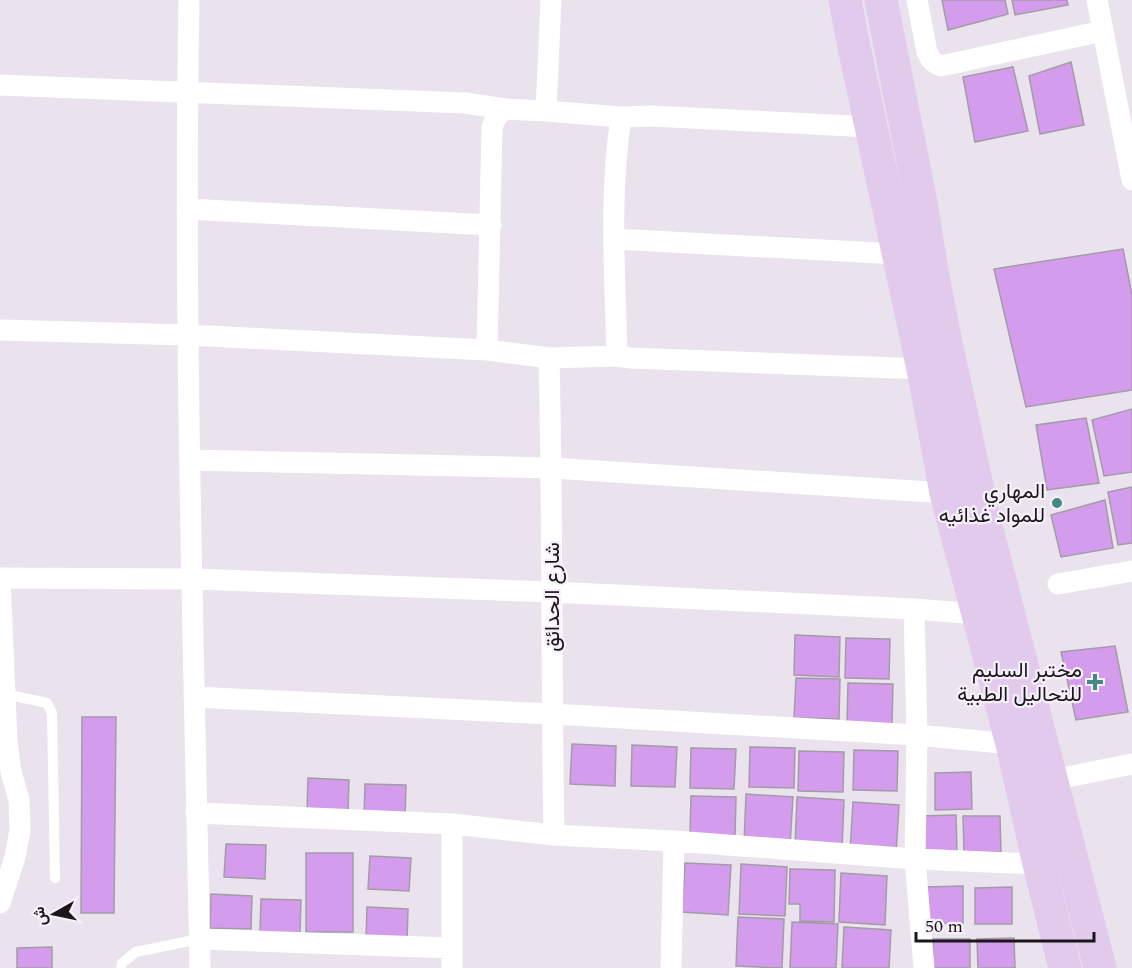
<svg xmlns="http://www.w3.org/2000/svg" width="1132" height="968" viewBox="0 0 1132 968" font-family="Spectral,Vazirmatn,serif">
<style>
.building{fill:#d49cec;stroke:#a39ca6;stroke-width:1.5}
.lines{fill:none;stroke-linecap:round;stroke-linejoin:round}
.service{stroke:#fff;stroke-width:10}
.minor{stroke:#fff;stroke-width:21}
.primary{stroke:#e2caec;stroke-width:33}
.poi-dot{fill:#438a86;stroke:#f7f0fb;stroke-width:2}
.labels{text-anchor:middle;stroke-width:4.5;stroke-linejoin:round;paint-order:stroke}
.poi-label{font-size:21px;fill:#1a171b;stroke:#f7f0fb;text-anchor:end}
.street-label{font-size:21px;fill:#1a171b;stroke:#f7f0fb}
</style>
<rect width="100%" height="100%" fill="#eae2ed"/>
<path class="building" d="M942,0H1005L1008,14L948,30Z
M1012,0H1067L1068,5L1015,15Z
M1071,62L1084,125L1040,134L1029,76Z
M1013,67L1028,131L975,142L963,77Z
M1123,249L1132,295V390L1026,407L994,269Z
M1132,409V472L1104,476L1092,420Z
M1086,418L1099,483L1047,490L1036,425Z
M1132,487V543L1118,545L1108,492Z
M1105,500L1113,548L1061,557L1051,515Z
M795,635L840,637L839,677L794,675Z
M846,638L890,639L889,679L845,678Z
M1115,646L1128,712L1076,720L1061,652Z
M796,678L840,679L839,719L794,718Z
M848,683L893,684L892,724L847,723Z
M82,717H116L114,913H81Z
M572,744L616,746L615,786L570,784Z
M632,745L677,747L675,787L631,786Z
M750,747L795,748L794,788L749,787Z
M691,748L736,749L734,789L690,788Z
M854,750L898,751L897,791L853,790Z
M799,751L844,752L843,792L798,791Z
M971,772L972,809L935,810V773Z
M308,778L349,780L348,813L307,811Z
M365,784L406,785L405,818L364,817Z
M746,794L793,797L790,846L744,844Z
M691,796L736,797L735,837L690,836Z
M797,797L844,800L842,849L795,846Z
M853,802L899,805L896,854L850,852Z
M956,815L957,852H920L919,816Z
M963,816H1000L1001,852L964,853Z
M226,844L266,845L265,879L224,877Z
M306,853H353V932H306Z
M370,856L411,858L409,891L368,889Z
M685,863L731,865L728,915L682,912Z
M741,864L787,867L785,916L739,914Z
M790,869L835,870L834,922L800,921V904H789Z
M841,873L887,876L885,925L839,922Z
M963,886V923L926,924V887Z
M1012,887V924H975V888Z
M211,894L252,896L251,929L210,928Z
M261,899L301,900L300,933L260,932Z
M367,907L408,909L407,942L366,940Z
M738,917L784,919L782,968L736,966Z
M792,922L838,924L836,968H790Z
M844,927L891,930L889,968H842Z
M1014,938L1015,968H978L977,939Z
M933,939H970V968H933Z
M52,947V968H17V948Z"/>
<g class="lines">
<path class="service" d="M5,694L47,703L52,713L55,878
M121,968L122,963L136,952L199,939"/>
<path class="minor" d="M189,0C183,323 194,645 200,968
M917,0L927,52C930,59 933,63 941,66L1103,31
M1097,0L1132,180
M0,85L465,103L505,109
M546,111L621,117C609,195 615,276 617,356L549,358L487,350L492,127L497,116L505,109L546,111L551,0
M621,117L652,116L871,127
M187,209L491,225
M614,239L899,254
M0,330L188,335L487,350
M617,356L630,358L923,369
M549,358C553,517 551,676 554,835
M190,460L552,468L946,493
M1058,584L1132,571
M914,609L917,735L915,859L924,968
M194,697L552,714L917,735L1012,744
M1052,780L1132,764
M196,813L452,824L554,835L674,841L915,859L1039,864
M452,824V968
M0,903L15,857L20,830L19,800L11,772L7,742L0,578L192,579L552,592L914,609L978,614
M199,939L452,948
M671,968L674,841"/>
<path class="primary" d="M845,0L854,47L923,369L946,493L1012,744L1039,864L1065,968
M881,0L921,203L933,277L945,338L984,518L1100,968"/>
</g>
<g class="poi-dot">
<circle cx="1057" cy="503" r="6"/>
<path d="M1092 673h6v6h6v6h-6v6h-6v-6h-6v-6h6z"/>
</g>
<g class="labels">
<g class="poi-label">
<text x="1045" y="498">المهاري<tspan x="1045" dy="24">للمواد غذائيه</tspan></text>
<text x="1082" y="677">مختبر السليم<tspan x="1082" dy="24">للتحاليل الطبية</tspan></text>
</g>
<g class="street-label">
<text transform="translate(552 597) rotate(-90)" y="7">شارع الحدائق</text>
</g>
</g>
<g transform="translate(54 914) rotate(261)" stroke="#f7f0fb" stroke-width="4.5" paint-order="stroke">
<path d="M0-4.5L10 22L0 15L-10 22Z" fill="#1a171b"/>
<text y="-9" font-size="16" font-weight="bold" text-anchor="middle" fill="#1a171b">ش</text>
</g>
<path d="M916 932v9h178v-9" fill="none" stroke="#1a171b" stroke-width="3"/>
<text x="925" y="932" font-size="18" fill="#1a171b" stroke="#f7f0fb" stroke-width="4.5" paint-order="stroke">50 m</text>
</svg>
